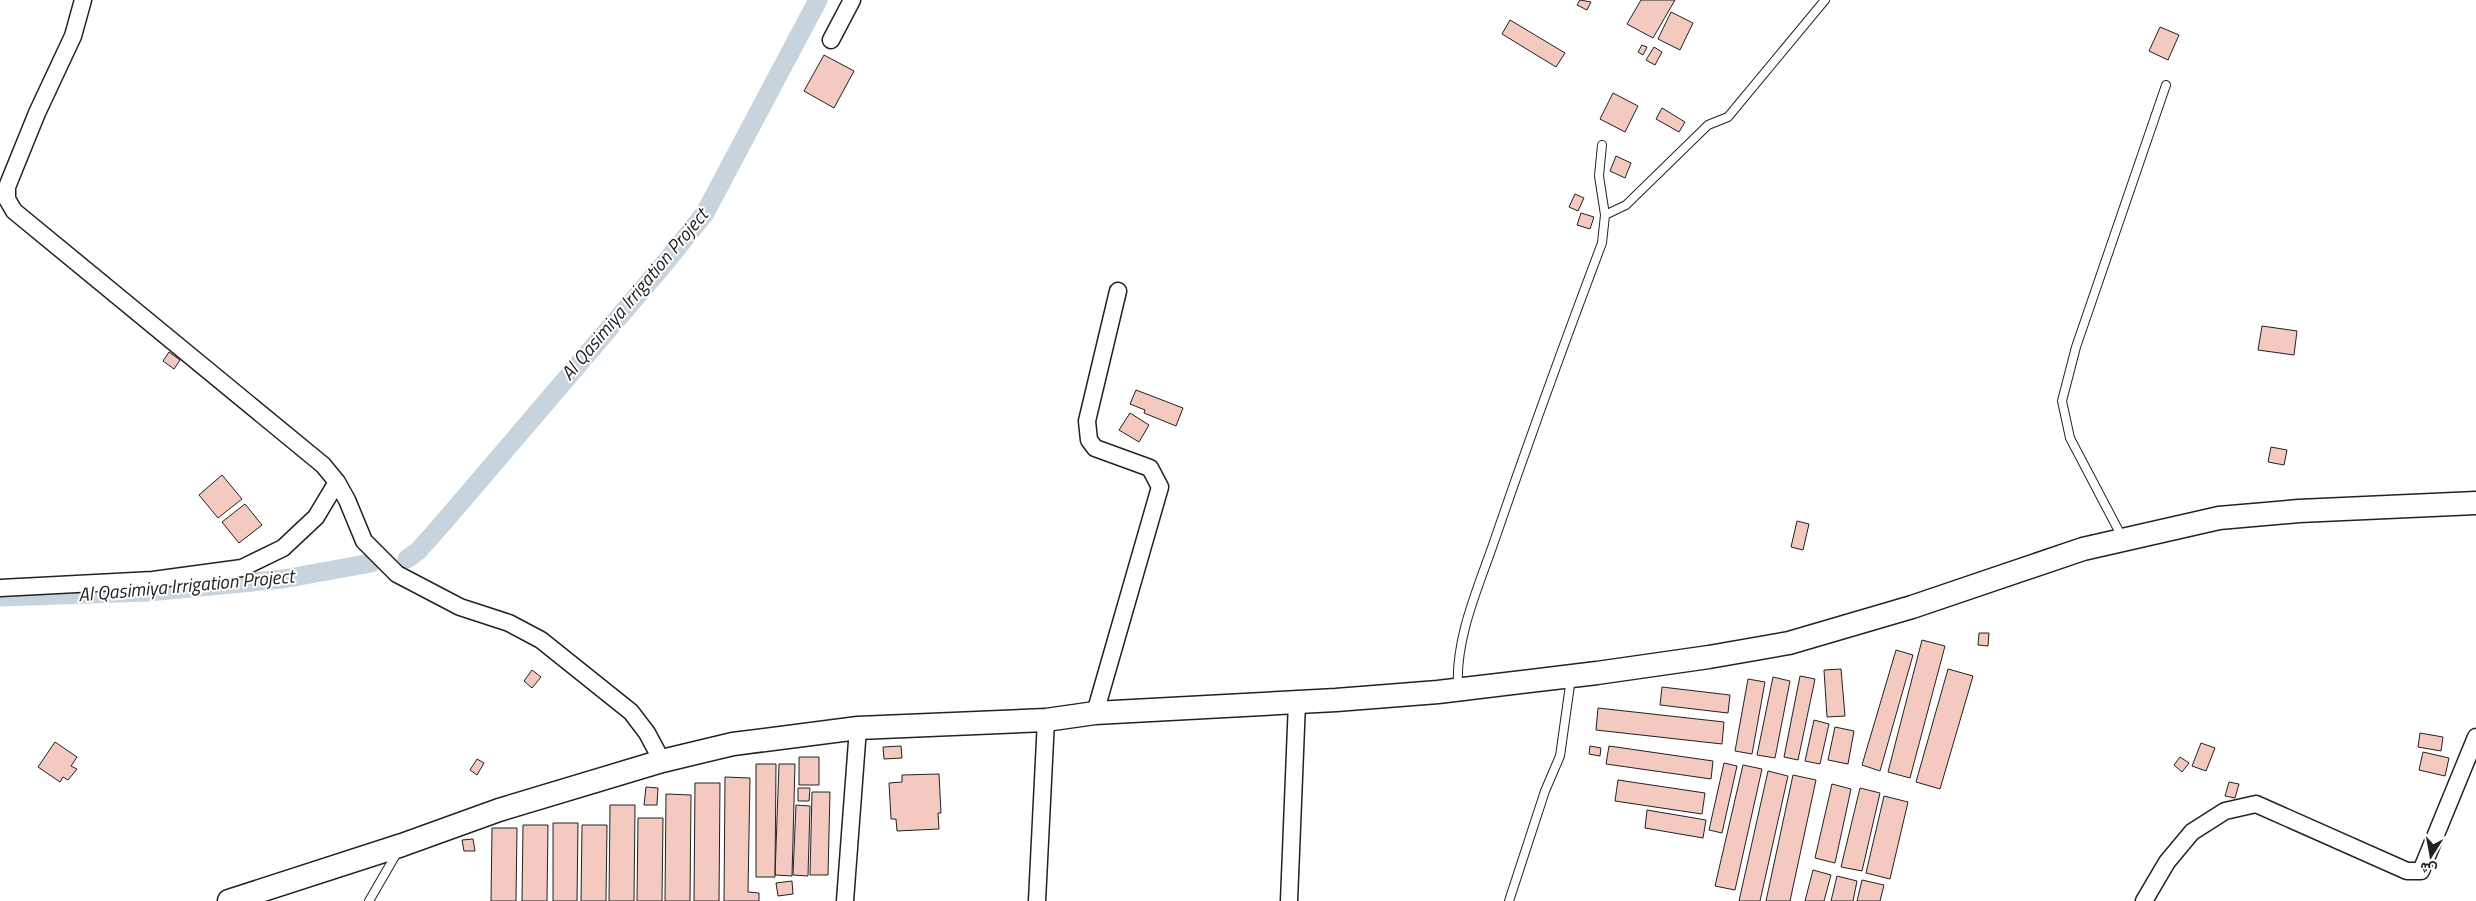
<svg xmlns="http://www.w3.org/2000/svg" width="2476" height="901" viewBox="0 0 2476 901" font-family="'Titillium Web',Vazirmatn,sans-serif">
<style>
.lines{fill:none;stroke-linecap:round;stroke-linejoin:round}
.canal{stroke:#c7d3dd;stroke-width:19}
.building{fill:#f3c9c0;stroke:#222}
.service-casing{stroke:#222;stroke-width:10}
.minor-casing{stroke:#222;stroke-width:19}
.secondary-casing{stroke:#222;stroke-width:25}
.service{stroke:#fff;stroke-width:8}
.minor{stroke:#fff;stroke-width:16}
.secondary{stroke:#fff;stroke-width:22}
.labels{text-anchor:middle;stroke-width:4;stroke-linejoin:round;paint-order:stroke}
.water-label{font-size:19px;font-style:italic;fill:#222;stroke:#fff}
</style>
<rect width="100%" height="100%" fill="#fff"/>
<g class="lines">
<path class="canal" d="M407,559L418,551L443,523L665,263L705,213L818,0
M0,597L148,592L283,579L371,563"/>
</g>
<path class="building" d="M1580,0L1591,2L1587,10L1577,5Z
M1641,0H1675L1653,38L1627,24Z
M1671,12L1693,23L1680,50L1658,39Z
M1510,20L1565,53L1556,67L1502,34Z
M2160,27L2179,35L2168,60L2149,51Z
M1642,45L1647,47L1643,55L1638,52Z
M1654,47L1662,52L1655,65L1646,60Z
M824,55L854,71L834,108L804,91Z
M1613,93L1638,106L1625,132L1600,119Z
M1662,108L1685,122L1679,132L1656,119Z
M1616,156L1631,163L1625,178L1610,171Z
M1575,194L1584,198L1578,211L1569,207Z
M1581,213L1594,217L1590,229L1577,225Z
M2262,326L2297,331L2294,355L2258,350Z
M169,352L180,360L174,369L163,361Z
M1136,390L1183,408L1176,426L1144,413L1145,410L1130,404Z
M1130,413L1149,425L1139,442L1119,430Z
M2271,447L2287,450L2284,465L2268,462Z
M222,475L242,499L218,518L199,495Z
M245,504L262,525L239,543L222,522Z
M1797,521L1809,524L1803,550L1791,547Z
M1979,633H1989L1988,646L1978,645Z
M1922,640L1945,646L1910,778L1888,772Z
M1896,650L1913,655L1880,771L1862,765Z
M1841,669L1845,716L1827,717L1824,670Z
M1948,669L1973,676L1940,789L1916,782Z
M532,670L541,677L532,688L524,681Z
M1800,676L1815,679L1798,760L1784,757Z
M1773,677L1790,681L1775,758L1757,755Z
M1748,679L1765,682L1752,754L1735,751Z
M1662,687L1730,695L1728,713L1660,705Z
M1598,708L1724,722L1722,744L1596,730Z
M1814,720L1829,724L1820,764L1805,761Z
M1835,727L1854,731L1848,764L1828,760Z
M2420,733L2443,737L2441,751L2418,747Z
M55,742L77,757L71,766L77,769L68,780L63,777L60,782L38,767Z
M2201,743L2215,748L2206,771L2192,766Z
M901,746L902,758L884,759L883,747Z
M1590,746L1601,748L1600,756L1589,754Z
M1609,746L1713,761L1711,779L1606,764Z
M2423,752L2449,758L2445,776L2419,770Z
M799,757H819V785H799Z
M2180,757L2189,763L2182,772L2174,765Z
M477,759L484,763L477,775L470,770Z
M1724,763L1737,766L1722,833L1709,830Z
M756,764H776L775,877H756Z
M779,764H795L792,876L775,875Z
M1743,765L1762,769L1735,890L1715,886Z
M1768,771L1788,776L1760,901H1739Z
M939,774L941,813H938L939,829L897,831L896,819H891L889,783L902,782V775Z
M1793,775L1816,780L1790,901H1766Z
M725,777L750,778L748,892L759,893V901H724Z
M1618,780L1705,793L1702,814L1615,801Z
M2229,782L2239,784L2235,798L2225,796Z
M695,783H720L719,901H694Z
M1832,784L1851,789L1835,863L1815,858Z
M646,787L658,788L657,805H644Z
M798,788H810L809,801H798Z
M1860,788L1880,793L1862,871L1841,867Z
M812,792H830L828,875H810Z
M666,794L691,795L690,901H665Z
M1884,796L1908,802L1890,879L1866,873Z
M610,805H635L634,901H609Z
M796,805L810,806L808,876L793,875Z
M1647,810L1706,820L1703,838L1645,828Z
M638,818H663L662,901H637Z
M553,823H578L577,901H553Z
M523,825H548L547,901H522Z
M582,825H607L606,901H581Z
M492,828H517L516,901H491Z
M473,839L475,851H464L462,840Z
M1813,870L1831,875L1824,901H1805Z
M1837,876L1857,881L1853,901H1831Z
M1862,880L1884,885L1880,901H1857Z
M792,881L793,894L778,896L776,883Z"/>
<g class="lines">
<defs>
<path id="service" d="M1605,215L1626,205L1708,125L1728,117L1825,0
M2122,537L2070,438L2062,401L2076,347L2166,85
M1458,688C1455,637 1479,586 1495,539C1529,440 1565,341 1602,243L1605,215L1599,176L1602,145
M369,901L398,851
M1509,901L1545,791L1560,756L1571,678"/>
<path id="minor" d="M83,0L73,36L37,113L7,187V199L14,211L323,465L337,482L347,500L364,541L397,574L460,607L509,623L541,640L631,712L647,733L662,761
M831,40L852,0
M0,588L153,580L242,568L283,548L316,517L337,482
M1095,713L1160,487L1150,468L1095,448L1089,440L1087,421L1118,291
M845,901L858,728
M1037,901L1046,720
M1289,901L1297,702
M2144,901L2167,862L2192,832L2225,811L2256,804L2407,871H2421L2476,737"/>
<path id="secondary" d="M229,901L402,845L499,810L662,761L733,744L858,728L1046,720L1095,713L1336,700L1438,692L1597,673L1709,657L1789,643L1912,607L2083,549L2219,518L2299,511L2476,503"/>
</defs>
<use href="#service" class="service-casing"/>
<use href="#minor" class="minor-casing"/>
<use href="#secondary" class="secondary-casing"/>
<use href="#service" class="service"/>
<use href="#minor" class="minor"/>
<use href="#secondary" class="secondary"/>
</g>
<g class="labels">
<g class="water-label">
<text transform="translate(634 294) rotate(-50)" y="7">Al Qasimiya Irrigation Project</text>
<text transform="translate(186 585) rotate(-5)" y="7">Al Qasimiya Irrigation Project</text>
</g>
</g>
<g transform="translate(2431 856) rotate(191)" stroke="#ffffff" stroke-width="4" paint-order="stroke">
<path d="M0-4L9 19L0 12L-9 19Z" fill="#222222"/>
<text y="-8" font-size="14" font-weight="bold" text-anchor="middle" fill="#222222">ش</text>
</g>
</svg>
